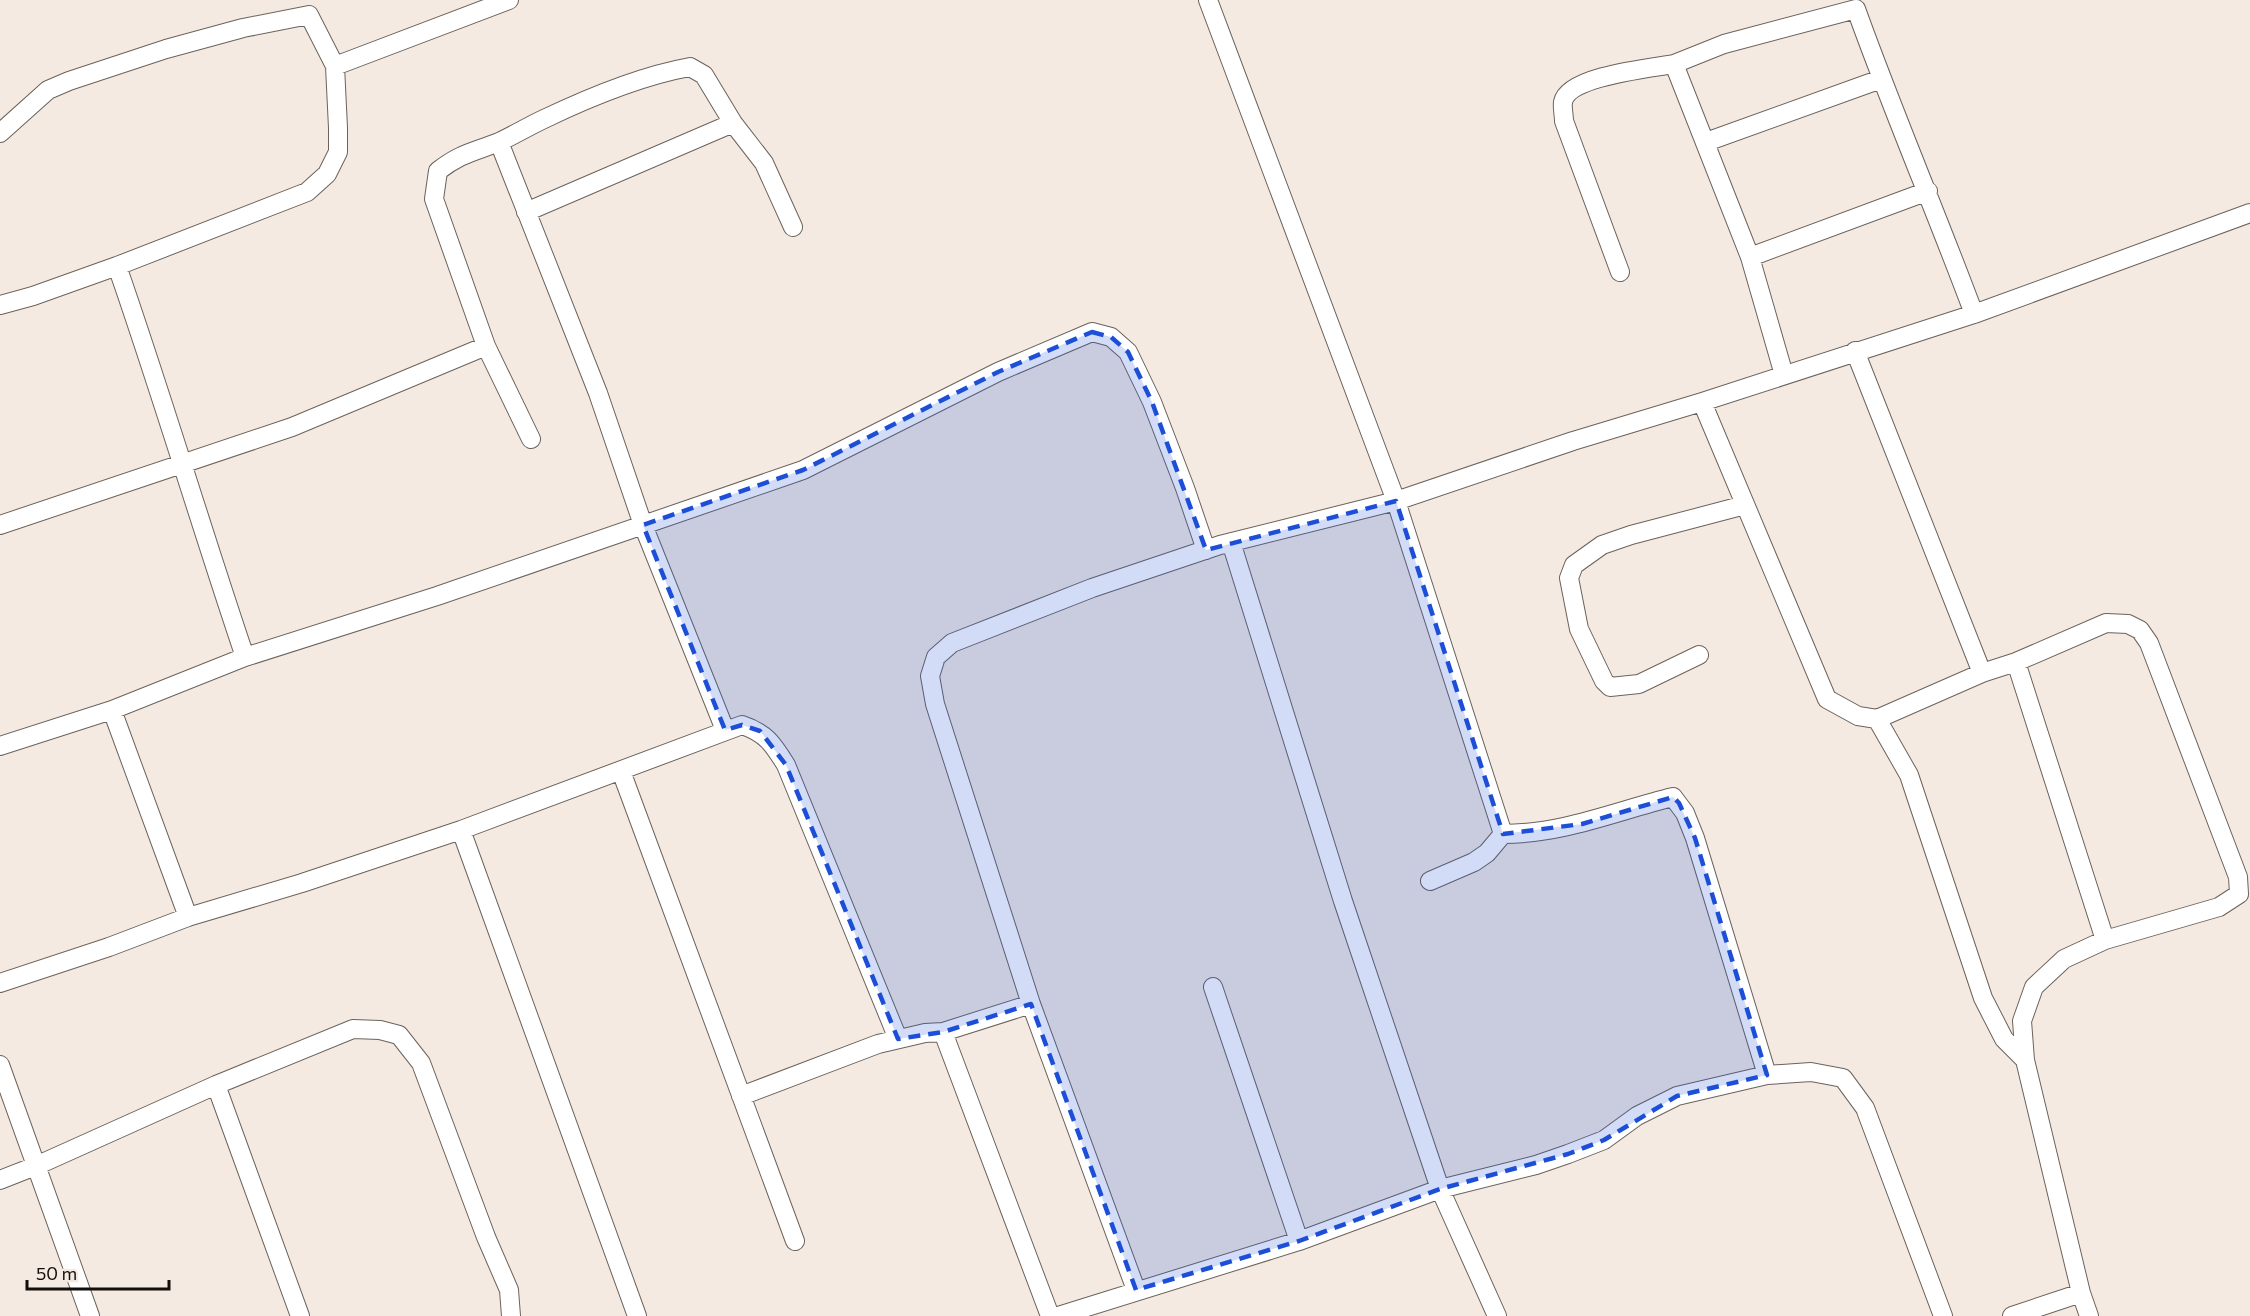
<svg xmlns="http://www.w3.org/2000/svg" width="2250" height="1316" viewBox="0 0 2250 1316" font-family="Commissioner,sans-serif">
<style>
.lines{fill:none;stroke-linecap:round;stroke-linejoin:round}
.minor-casing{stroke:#6b625b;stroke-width:20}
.minor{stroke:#fff;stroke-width:18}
.marked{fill:#1d4ed8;fill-opacity:0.2;stroke:#1d4ed8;stroke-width:4.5;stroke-dasharray:12 8;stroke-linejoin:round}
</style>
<rect width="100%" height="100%" fill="#f4eae1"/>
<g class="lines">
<defs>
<path id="minor" d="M1208,0L1396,501L1503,834L1487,853L1474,862L1430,881
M335,66L509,0
M0,133L48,90L69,81L166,49L243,28L309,15L335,66L338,128V152L327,174L307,192L117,266L33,296L0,305
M499,142L598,393L643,525L725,730
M1706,142L1881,79
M526,212L733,123
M1750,257L1928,191
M117,266C162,395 201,527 245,657
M1620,272L1564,121C1564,115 1562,107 1563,102C1568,76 1652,68 1674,64
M486,346L531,439
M1855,351L1982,673L2016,662L2106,623L2128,624L2140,630L2149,643L2238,877L2239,894L2219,907L2105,940L2064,959L2034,987L2022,1021L2025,1060L2081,1293L2089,1316
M1784,375L1750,257L1674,64L1724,44L1856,9C1893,112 1936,212 1974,314
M1702,402L1827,699L1858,716L1877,719
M0,525L292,427L486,346L434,199L438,171C461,153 474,152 499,142C514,135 529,126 544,119C590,97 640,76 690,67L704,75L733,123L764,163L793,227
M1231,542L1343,901L1440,1189L1497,1316
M1699,655L1639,684L1610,687L1604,681L1579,629L1569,578L1574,565L1602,545L1631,535L1745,505
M2016,662L2105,940
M1982,673L1877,719L1909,775L1983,998L2004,1039L2025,1060
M112,710L188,917
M0,746L112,710L245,657L437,596L803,470L998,372L1092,332L1111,337L1128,352L1152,402L1185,488L1206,550
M621,771L795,1241
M461,830L637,1316
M1503,834C1563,834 1616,811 1673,797L1685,813L1695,838L1767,1075
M0,983L109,947L188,917L302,883L461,830L742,725C766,733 773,744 786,765L898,1039
M1213,987L1299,1241
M943,1032L1050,1316
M0,1065L90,1316
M216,1085L300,1316
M741,1096L878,1044L925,1033L943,1032L1031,1004
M0,1180L38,1165L216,1085L353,1029L380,1030L399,1035L421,1063L486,1237L509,1290L511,1316
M1136,1290L1031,1004L935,704L930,676L936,657L952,643L1092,588L1220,545L1396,501L1573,441L1702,402L1974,314L2250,213
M1058,1316L1299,1241L1440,1189L1536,1165L1568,1154L1604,1140L1637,1116L1677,1096L1767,1075L1811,1072L1843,1078L1865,1108L1943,1316
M2012,1316L2081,1293"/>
</defs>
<use href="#minor" class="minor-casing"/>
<use href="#minor" class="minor"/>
</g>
<path class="marked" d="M1092,332L1111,337L1128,352L1152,402L1206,550L1396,501L1503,834L1582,824L1673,797L1679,803L1695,838L1767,1075L1677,1096L1604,1140L1568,1154L1440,1189L1299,1241L1136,1290L1031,1004L943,1032L898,1039L786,765L760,731L742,725L725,730L643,525L803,470L998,372Z"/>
<path d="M27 1280v9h142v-9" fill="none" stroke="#110e0b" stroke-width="3"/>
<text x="36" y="1280" font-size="18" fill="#110e0b" stroke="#f4eae1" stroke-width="4.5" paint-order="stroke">50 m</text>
</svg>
